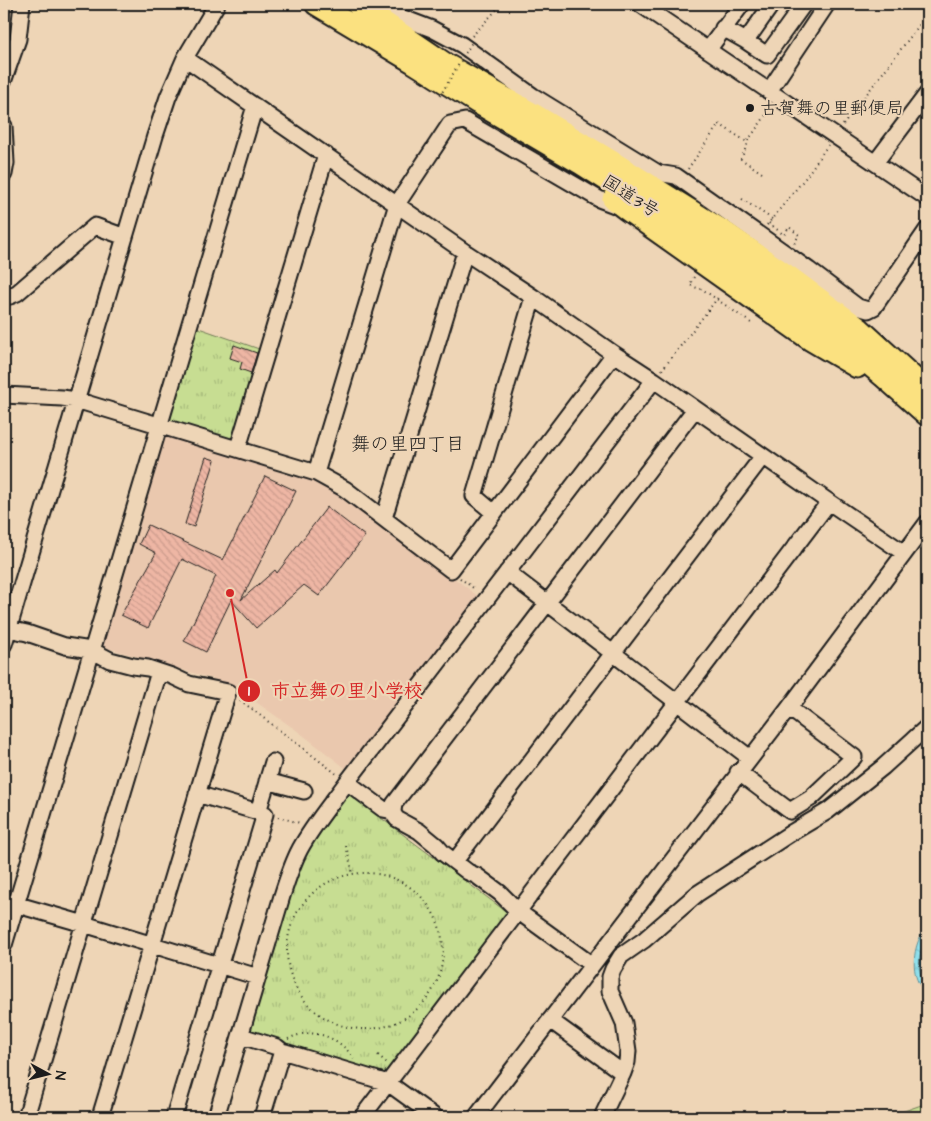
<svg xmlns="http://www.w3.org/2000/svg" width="931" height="1121" viewBox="0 0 931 1121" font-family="'Architects Daughter','Klee One',sans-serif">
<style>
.built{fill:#eac8ae}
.forest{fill:url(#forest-crowns);stroke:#727c57}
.park{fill:url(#park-tufts);stroke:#727c57}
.water{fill:url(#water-ripples);stroke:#619198}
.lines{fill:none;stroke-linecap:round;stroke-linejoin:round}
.shore{stroke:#4a6a6f;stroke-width:1}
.stream{stroke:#619198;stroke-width:3}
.building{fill:url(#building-back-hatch);stroke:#1c1c1c}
.minor-casing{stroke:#1c1c1c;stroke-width:19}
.highway-casing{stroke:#1c1c1c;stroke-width:25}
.path{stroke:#1c1c1c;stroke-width:2;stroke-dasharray:1 4;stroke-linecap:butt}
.minor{stroke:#eed5b6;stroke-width:15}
.highway{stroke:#fbe180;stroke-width:21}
.path-bridge{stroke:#1c1c1c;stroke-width:2;stroke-dasharray:1 4;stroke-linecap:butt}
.poi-dot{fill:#1c1c1c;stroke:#eed5b6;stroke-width:2}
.labels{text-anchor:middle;stroke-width:4.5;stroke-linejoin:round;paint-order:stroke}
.poi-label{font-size:18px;fill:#1c1c1c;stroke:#eed5b6;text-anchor:start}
.street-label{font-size:18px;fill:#1c1c1c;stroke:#eed5b6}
.neighbourhood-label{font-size:19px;fill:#1c1c1c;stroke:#eed5b6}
.leader{fill:none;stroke:#d62828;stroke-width:2}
.callout-dot{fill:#d62828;stroke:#eed5b6;stroke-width:2}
.mark-label{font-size:15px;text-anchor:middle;font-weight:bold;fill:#fff}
.callout-label{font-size:19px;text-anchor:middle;font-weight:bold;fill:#d62828;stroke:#eed5b6;stroke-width:4.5;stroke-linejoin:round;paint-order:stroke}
</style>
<defs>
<pattern id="forest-crowns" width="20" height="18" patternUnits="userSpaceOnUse" patternTransform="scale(1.25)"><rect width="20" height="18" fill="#c7dd92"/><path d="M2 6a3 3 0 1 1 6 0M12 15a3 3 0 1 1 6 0" fill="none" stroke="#aabd7d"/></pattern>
<pattern id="park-tufts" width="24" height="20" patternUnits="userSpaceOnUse" patternTransform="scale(1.25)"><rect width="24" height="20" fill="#c7dd92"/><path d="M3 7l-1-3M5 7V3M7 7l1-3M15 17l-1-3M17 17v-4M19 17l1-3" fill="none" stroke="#aabd7d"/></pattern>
<pattern id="water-ripples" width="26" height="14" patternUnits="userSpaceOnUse" patternTransform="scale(1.25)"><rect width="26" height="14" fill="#8fdfeb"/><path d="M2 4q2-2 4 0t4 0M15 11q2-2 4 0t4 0" fill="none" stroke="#7bbfc9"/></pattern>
<pattern id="building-back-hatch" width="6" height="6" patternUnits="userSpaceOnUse" patternTransform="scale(1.25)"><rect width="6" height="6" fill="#eeb6a4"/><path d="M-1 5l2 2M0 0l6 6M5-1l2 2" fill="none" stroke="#cc9c8d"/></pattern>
</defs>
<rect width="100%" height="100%" fill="#eed5b6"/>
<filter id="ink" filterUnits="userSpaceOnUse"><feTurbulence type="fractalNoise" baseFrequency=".02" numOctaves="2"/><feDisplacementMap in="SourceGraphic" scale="10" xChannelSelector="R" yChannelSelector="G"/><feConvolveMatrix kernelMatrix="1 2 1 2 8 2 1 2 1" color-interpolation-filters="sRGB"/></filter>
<g filter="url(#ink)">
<path class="built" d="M166,432L323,482L386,526L479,597L348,770L299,732L253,700L217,680L101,646L100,643L161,434Z"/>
<path class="forest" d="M927,1103V1117H887Z"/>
<path class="park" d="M193,326L262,350L235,439L232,441L169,422L167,417Z
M349,794L508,913L387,1076L284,1047L245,1029L288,897L306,851Z"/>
<path class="water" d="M927,924V993C912,982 912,958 918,942C920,936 924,930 927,924Z"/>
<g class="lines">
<path class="shore" d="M927,935C919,950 915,973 927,987"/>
<path class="stream" d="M4,41L9,4"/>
</g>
<path class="building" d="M234,345L257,353L251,373L240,369L242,362L230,358Z
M206,457L215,460L194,527L185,524Z
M265,476L296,491L241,600L275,570L277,573L327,507L365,536L319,596L304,585L256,628L231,600L206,652L184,641L216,576L182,559L148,628L121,615L156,553L139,544L148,525L223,560Z"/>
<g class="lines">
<defs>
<path id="minor" d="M640,4L927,198
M369,5L432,29L462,45L533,96L658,173L676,176L809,270L858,307L868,310L874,307L927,230
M723,28L746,41L772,4
M746,41L767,55L803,5
M708,50L742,4
M185,58L465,252L533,297L614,354L654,380L829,502L904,553
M4,79L18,39L22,4
M769,91L827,4
M4,126L6,163L4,174
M875,163L927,94
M4,295L10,296L17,293L95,226L125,237
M4,395L62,398L76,400L316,473L345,489L451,570L614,354
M238,448L326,155
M316,473L397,204L450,124L465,121L599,199L620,207
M494,513L474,496L533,297
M384,518L465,252
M507,572L750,758
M4,628L27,633L65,646L91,650L110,660L133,666L148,668L172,676L189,684L228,692L100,1117
M4,644L155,136L168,97L185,58L217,4
M738,772L790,811L811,798L854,757L789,708
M267,781L304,791
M347,782L383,809L393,811
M258,812L273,762
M455,861L763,456
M4,901L84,924L258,977
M4,945L255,106
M592,965L519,912L500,893L477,876L468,872L443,853L436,845L419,831L397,819L394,815L393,811L394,804L695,409
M550,1020L623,1073
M241,1036L277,1047L282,1051L388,1083L435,1117
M26,1117L159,672
M174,1117L265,814L197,794
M216,1117L282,896C287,880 292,864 300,849C313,825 331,804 347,782L654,380
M262,1117L282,1051
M362,1117L829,502
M476,1117L789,708L927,523
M602,1117L623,1073L627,1062L628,1051L624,1023L610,991V977L613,969L621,956L644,940L697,894L791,833L828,811L883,767L927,727"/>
<path id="highway" d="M316,4L413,62L478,103L580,163L709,245L824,326L883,376L927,415
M357,4L447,65L535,115L613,162L723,231L791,278L860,329L927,390
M613,199L626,209L811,340L857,367"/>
</defs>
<use href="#minor" class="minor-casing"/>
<use href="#highway" class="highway-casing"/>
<path class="path" d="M472,36L502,4
M843,125L927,15
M688,169L719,124L747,142
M762,173L741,159L747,145V142L771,108
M742,199L772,219
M769,223L784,235L789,227L799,235L794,244
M767,225L806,177L828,145
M694,277L690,285L697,288L702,289L751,323L753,320
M662,370L720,295
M460,578L476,590
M240,700L338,775
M278,817L300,823
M346,846L353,874
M287 951a78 78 0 1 1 156 0a78 78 0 1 1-156 0Z
M288,1039C312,1026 340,1037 354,1059
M378,1055L388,1064"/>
<use href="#minor" class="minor"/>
<use href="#highway" class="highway"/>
<path class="path-bridge" d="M440,96L472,42"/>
</g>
</g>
<circle class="poi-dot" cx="750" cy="108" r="5"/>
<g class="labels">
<g class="poi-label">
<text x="760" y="114">古賀舞の里郵便局</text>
</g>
<g class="street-label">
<text transform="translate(631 196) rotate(32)" y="6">国道3号</text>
</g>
<g class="neighbourhood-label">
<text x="408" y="450">舞の里四丁目</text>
</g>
</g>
<path class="leader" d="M230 593L249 691"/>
<g class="callout-dot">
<circle cx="230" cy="593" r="5"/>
<circle cx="249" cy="691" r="12"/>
</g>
<g class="mark-label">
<text x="249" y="696">1</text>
</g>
<g class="callout-label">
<text x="347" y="697">市立舞の里小学校</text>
</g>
<rect width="931" height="1121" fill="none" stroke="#eed5b6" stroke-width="20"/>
<rect x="10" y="10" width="911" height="1101" fill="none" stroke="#1c1c1c" stroke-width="2" filter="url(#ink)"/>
<g transform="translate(48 1074) rotate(97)" stroke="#eed5b6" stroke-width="4" paint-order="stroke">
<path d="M0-4L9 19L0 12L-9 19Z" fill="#1c1c1c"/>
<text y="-8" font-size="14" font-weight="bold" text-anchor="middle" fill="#1c1c1c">N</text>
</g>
</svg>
